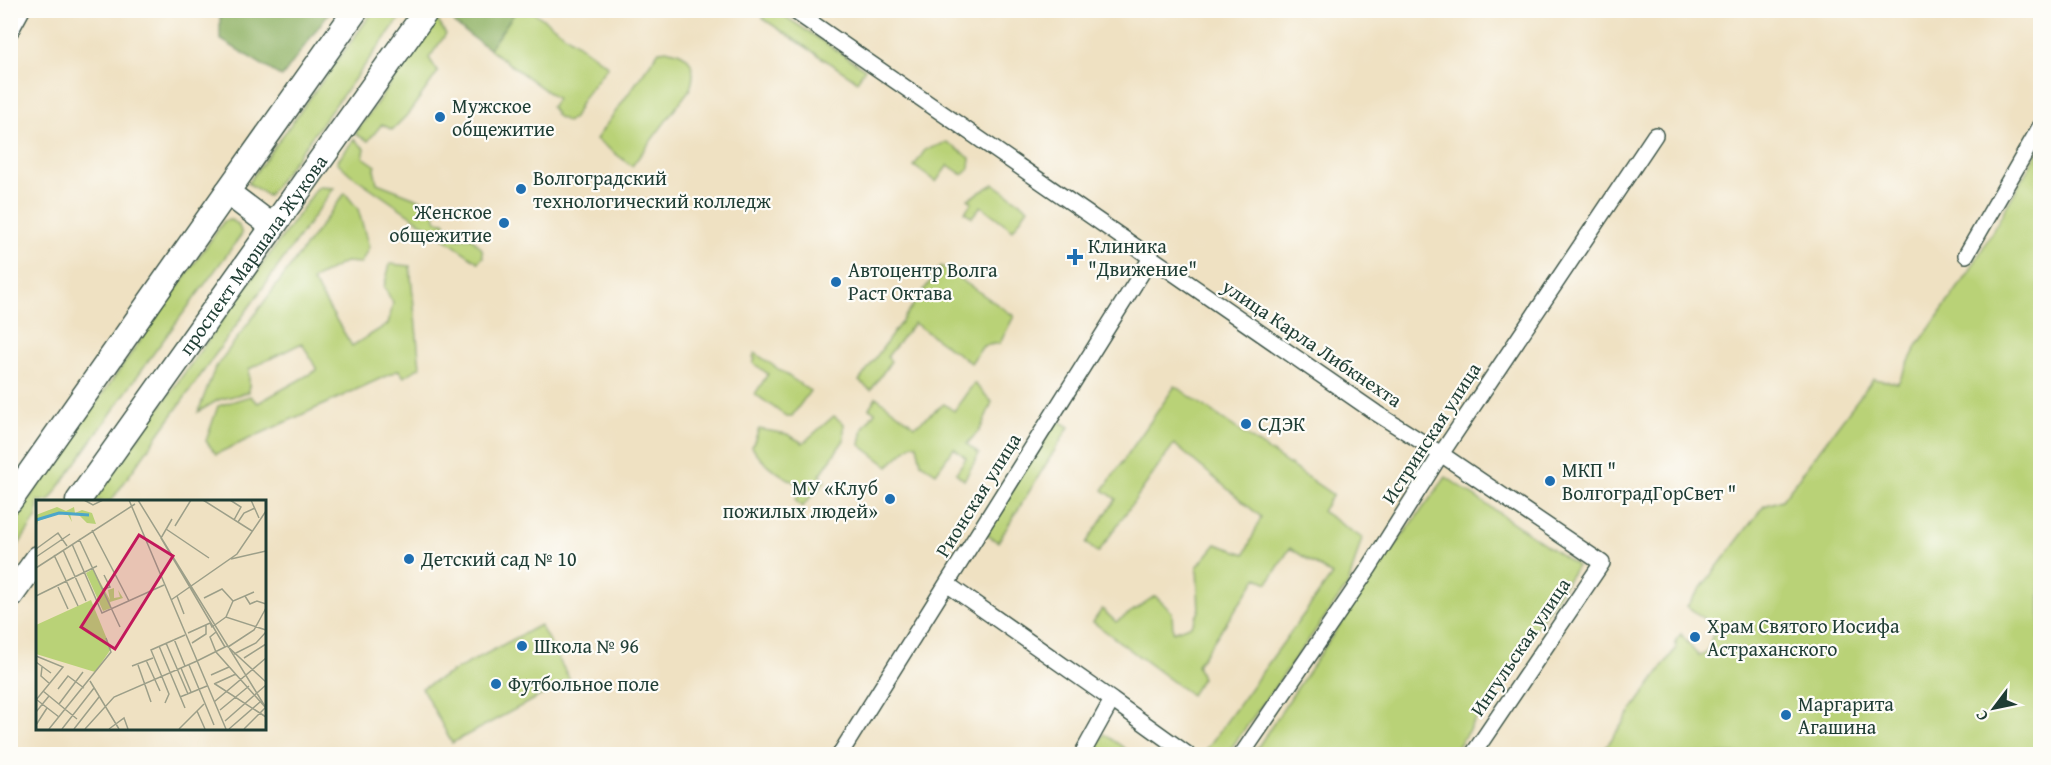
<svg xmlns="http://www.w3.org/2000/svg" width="2051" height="765" viewBox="0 0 2051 765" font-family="'Gentium Book Plus',serif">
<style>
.green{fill:#b9d277;stroke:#6c8856;stroke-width:1.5}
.forest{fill:#92b468;stroke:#58784e;stroke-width:1.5}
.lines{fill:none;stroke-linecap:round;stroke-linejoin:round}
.minor-casing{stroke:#3e5649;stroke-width:18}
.trunk-casing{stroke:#3e5649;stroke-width:27}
.minor{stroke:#fff;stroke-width:15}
.trunk{stroke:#fff;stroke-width:24}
.poi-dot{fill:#1f6fb2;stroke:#fdfcf7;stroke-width:2}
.labels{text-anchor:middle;stroke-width:4.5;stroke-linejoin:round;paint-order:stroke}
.poi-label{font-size:20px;fill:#1f3d34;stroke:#fdfcf7;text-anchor:start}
.street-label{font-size:20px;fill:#1f3d34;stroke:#fdfcf7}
.inset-river{fill:none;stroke:#4ca6c9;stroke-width:3}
.inset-road{fill:none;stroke:#9c9f89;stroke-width:1.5}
.view{fill:#c2185b;fill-opacity:0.15;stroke:#c2185b;stroke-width:3}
.inset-edge{fill:none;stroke:#1f3d34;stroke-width:3}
</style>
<rect width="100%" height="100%" fill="#fdfcf7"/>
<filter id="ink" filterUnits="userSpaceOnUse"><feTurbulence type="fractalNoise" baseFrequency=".0167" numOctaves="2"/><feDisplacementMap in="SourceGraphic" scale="12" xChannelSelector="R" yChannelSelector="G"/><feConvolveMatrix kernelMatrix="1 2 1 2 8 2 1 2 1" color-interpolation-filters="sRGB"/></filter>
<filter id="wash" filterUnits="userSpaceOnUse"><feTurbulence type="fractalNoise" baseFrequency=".008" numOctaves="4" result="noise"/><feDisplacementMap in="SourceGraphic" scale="24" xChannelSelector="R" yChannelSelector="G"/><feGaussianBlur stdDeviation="1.35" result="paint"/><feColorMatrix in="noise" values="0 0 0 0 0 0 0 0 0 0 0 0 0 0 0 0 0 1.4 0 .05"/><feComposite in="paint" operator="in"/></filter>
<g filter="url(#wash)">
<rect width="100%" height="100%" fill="#efe1c2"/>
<path class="green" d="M374,10L405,11L268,196L248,183Z
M767,10L777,11L865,69L857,81L762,18Z
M516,11H532L608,66L582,100L574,118L567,122L557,116L551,107L557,99L489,49Z
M436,18L446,34L429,58L438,72L408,114L392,130L382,124L368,141L355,134Z
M669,50C692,53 697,70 690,89L632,166L596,139L659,51Z
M354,139L365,149L363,157L376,166L374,170L377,183L426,202L435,210L436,221L444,222L454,238H472L482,249L483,257L478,262L350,174L337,162Z
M947,142L970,158L969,168L963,175L948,165L936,182L914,166L925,150Z
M2040,148V754H1601L1676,648V640L1681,634L1694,651L1700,656L1707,653L1715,627L1687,606L1764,506L1782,500L1873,379L1898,383L1917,346L1969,272Z
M994,184L1028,208L1013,230L981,206L972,217L965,212L972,202L968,199Z
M318,187L334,188L111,501H95L93,500Z
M345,193L358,209L369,247L361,263L345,262L312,280L352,346L388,324L393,303L384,287L390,264L410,266L420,367L404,377L399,370L216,454L206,441L218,406L250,396L258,403L317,370L302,343L249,369V392L218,400L198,412L215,368Z
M231,220L238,224L242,234L153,354L49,501H38L37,517L11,556V524L224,221Z
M941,266L1014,316L1000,343L983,346L971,363L914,323L887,357L891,361L871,390L859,381Z
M755,353L810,391L792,416H786L755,394L768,374L753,363L755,359L753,357Z
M974,383L992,402L981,428L967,444L979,454L964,480L956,473L966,458L954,448L936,473L921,463L917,445L912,444L888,466L860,445L863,428L875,412L869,408L876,397L915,426L944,404L954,411Z
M1175,386L1333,495L1322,511L1362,538L1348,585L1227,754H1203L1332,575L1290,548L1268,583L1257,578L1197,665L1202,678L1191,695L1093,622L1102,609L1116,622L1155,596L1172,612L1173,632L1192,625L1199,611L1197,567L1216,544L1245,554L1261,517L1174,444L1098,553L1086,543L1116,499L1103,490Z
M834,416L844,424V440L820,475L825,481L802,507L795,500L803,487C783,476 764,467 752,447L759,429L787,434L803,443Z
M1053,417L1069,427L998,542L984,533Z
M1446,477L1577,566L1453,754H1253L1369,581Z
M540,625L570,680L452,743L422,688Z
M1104,734L1133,754H1090Z"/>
<path class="forest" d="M220,11V10L330,11L282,77L220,39Z
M449,11L516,10V11L489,49L456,25Z"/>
</g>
<g filter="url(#ink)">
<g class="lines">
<defs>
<path id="minor" d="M793,10L1376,413L1441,454L1602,563L1473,754
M10,32L22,10
M1966,255L2040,127
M947,584L1112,700
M840,754L1151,258
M1082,754L1112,700L1187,754
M1242,754L1369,568L1441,454L1655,135"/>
<g id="trunk">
<path d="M227,192L272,226"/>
<path d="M10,501L227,192L356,10"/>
<path id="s1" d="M78,501L427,10"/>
<path d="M10,597L38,558"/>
</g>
</defs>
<use href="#minor" class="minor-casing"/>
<use href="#trunk" class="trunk-casing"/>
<use href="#minor" class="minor"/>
<use href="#trunk" class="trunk"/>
</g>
</g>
<g class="poi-dot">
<circle cx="440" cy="117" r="6"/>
<circle cx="521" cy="189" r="6"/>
<circle cx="504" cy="223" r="6"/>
<path d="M1072 248h6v6h6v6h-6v6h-6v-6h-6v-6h6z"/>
<circle cx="836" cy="282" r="6"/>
<circle cx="1246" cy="424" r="6"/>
<circle cx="1550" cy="481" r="6"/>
<circle cx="890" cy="499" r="6"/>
<circle cx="409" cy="559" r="6"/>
<circle cx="1695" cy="637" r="6"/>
<circle cx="522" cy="646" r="6"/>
<circle cx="496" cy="684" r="6"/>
<circle cx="1786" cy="715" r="6"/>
</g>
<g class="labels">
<g class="poi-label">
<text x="452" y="113">Мужское<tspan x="452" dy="23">общежитие</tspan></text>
<text x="533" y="185">Волгоградский<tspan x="533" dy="23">технологический колледж</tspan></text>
<text x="492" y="219" text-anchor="end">Женское<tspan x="492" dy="23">общежитие</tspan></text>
<text x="1088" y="253">Клиника<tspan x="1088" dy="23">"Движение"</tspan></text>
<text x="848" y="277">Автоцентр Волга<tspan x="848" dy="23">Раст Октава</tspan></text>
<text x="1258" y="431">СДЭК</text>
<text x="1562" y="477">МКП "<tspan x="1562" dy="23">ВолгоградГорСвет "</tspan></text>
<text x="878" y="495" text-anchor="end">МУ «Клуб<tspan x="878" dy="23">пожилых людей»</tspan></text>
<text x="421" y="566">Детский сад № 10</text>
<text x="1707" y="633">Храм Святого Иосифа<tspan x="1707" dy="23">Астраханского</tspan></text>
<text x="534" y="653">Школа № 96</text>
<text x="508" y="691">Футбольное поле</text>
<text x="1798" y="711">Маргарита<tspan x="1798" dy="23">Агашина</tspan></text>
</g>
<g class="street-label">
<text dy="7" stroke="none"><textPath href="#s1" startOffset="302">проспект Маршала Жукова</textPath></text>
<text transform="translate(1312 343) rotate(34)" y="7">улица Карла Либкнехта</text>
<text transform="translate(1431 433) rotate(-57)" y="7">Истринская улица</text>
<text transform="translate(978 495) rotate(-58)" y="7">Рионская улица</text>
<text transform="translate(1520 647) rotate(-56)" y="7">Ингульская улица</text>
</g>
</g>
<g transform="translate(36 500)">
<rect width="230" height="230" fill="#efe1c2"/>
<path d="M21,7L30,11L38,7L39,13L46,10L56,13L60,24L51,23L41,13L34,14L36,22L32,15L24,13L2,21L1,25L0,15ZM57,69L74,100L72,90L78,88V98L84,97L82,90L87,98L74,102L75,108L67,111L50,73ZM55,100L75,149L59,172L0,154V125Z" fill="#b9d277"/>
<path class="inset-river" d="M0,20L23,13L53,15"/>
<path class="inset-road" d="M48,0L57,5L67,0M93,0L190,229M102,0L230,208M167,0L216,31M194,0L205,7L198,20M215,0L223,18M136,19L125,38L189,147M202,22L208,13L219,8M139,26L155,0M130,29L173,58M56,30L93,101M43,39L84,127M36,44L66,113L128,85M0,49L22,33L31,46M27,50L50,101M18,55L42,106M0,57L34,34M195,59L230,51M0,68L99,4M22,87L32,109M67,89L74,87L68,75M0,96L61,66M141,96L148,114M209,96L214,104L221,101L230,104M168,98L186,89L197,101M135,100L201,54L230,11M190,117L197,101L218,92M180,132L174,137L180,152L230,208M152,133L174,123L176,127L190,117L230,130M138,139L149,166M130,143L152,194M156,143L170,134V125M123,146L149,208M192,147L218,130L230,108M198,154L220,143L230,132M0,156L27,167L0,200M208,158L230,144M110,160L124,191M161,161L191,146L230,182M0,162L15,173M102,165L115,202M153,165L178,225M96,166L117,158M6,167L5,176L14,184M145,168L155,192M175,175L193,167M54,181L83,229M178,184L200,174M179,184L230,217M22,189L32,176L48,188M7,191L41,219M144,197L171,186M1,200L23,217M178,202L230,158M129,203L133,194L115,150L149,135M23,204L47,172M184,210L213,186M161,211L169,229M0,212L13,196M189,221L230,185M0,225L11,208M13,229L75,152L70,138M26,229L58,188M38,229L63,197M49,229L78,197L161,161M73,229L88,218L92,229M143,229L168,204M193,229L224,202M208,229L229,208"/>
<path class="view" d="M103,35L137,56L79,149L45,127Z"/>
<rect width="230" height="230" class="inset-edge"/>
</g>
<rect width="2051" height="765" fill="none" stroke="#fdfcf7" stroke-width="36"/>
<g transform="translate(1994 708) rotate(238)" stroke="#fdfcf7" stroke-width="4.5" paint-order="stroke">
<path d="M0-4.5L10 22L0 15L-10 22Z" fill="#1f3d34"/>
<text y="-9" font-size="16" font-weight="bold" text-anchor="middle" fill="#1f3d34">С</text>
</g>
</svg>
